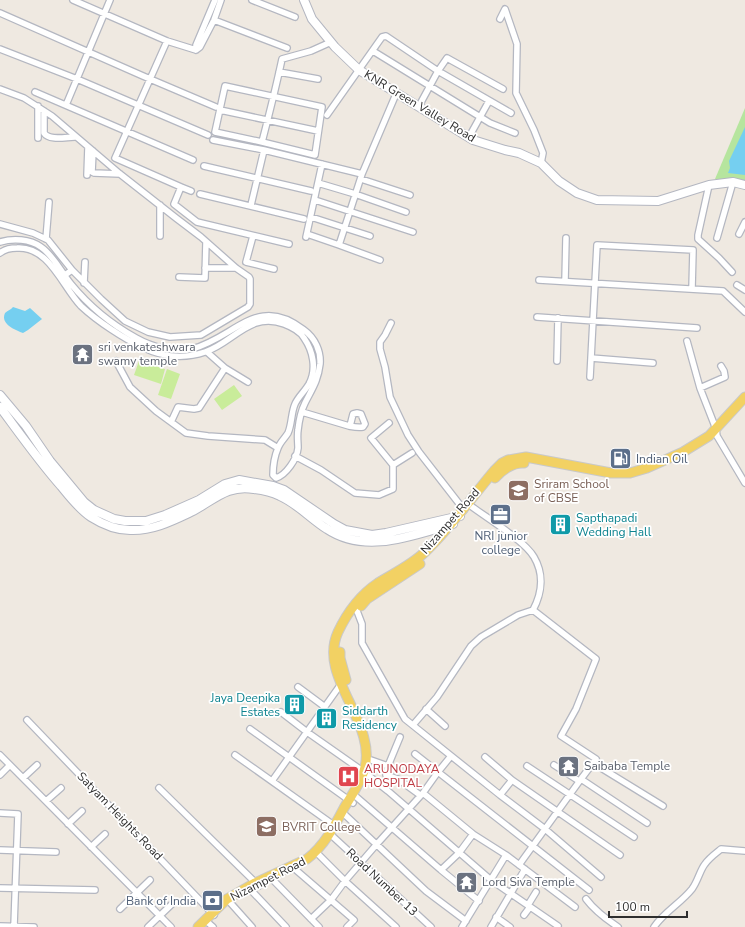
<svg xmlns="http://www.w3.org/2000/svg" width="745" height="927" viewBox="0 0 745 927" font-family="'Nunito Sans',sans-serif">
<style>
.green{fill:#b6e59e}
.pitch{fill:#c9ec9a}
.water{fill:#75cff0}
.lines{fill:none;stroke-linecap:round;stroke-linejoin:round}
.street-casing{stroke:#b4b7c1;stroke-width:8}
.secondary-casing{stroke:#b4b7c1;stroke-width:10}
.primary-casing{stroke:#c9c9c9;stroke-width:11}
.street{stroke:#fff;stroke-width:5.5}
.secondary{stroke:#fff;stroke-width:8}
.primary{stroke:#f2d163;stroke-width:9}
.labels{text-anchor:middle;stroke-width:3.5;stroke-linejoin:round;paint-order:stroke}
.street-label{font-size:12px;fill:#2e2e2e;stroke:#fff}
.worship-label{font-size:12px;fill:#5b616d;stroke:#fff;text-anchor:start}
.service-label{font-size:12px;fill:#4e5e75;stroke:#fff;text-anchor:start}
.education-label{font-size:12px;fill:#785e54;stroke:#fff;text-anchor:start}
.culture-label{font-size:12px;fill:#0d838f;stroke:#fff;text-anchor:start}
.health-label{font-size:12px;fill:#be3a42;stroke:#fff;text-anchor:start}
</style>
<rect width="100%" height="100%" fill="#efe9e1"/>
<path class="green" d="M745,108V182L715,179Z"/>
<path class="pitch" d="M139,361L165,369L161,384L134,375Z
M167,369L180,374L171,399L158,395Z
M234,385L242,396L222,410L214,399Z"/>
<path class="water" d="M745,127V175L728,173L730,168L729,161Z
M13,307L25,311L30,308L42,319L28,330L23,333C15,330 0,324 5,313C8,310 11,310 13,307Z"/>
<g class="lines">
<defs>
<path id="street" d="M73,0L167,41L196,50
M252,0L295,17
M0,13L143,76L216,107
M500,19L505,9L517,44L516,93L534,130L543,153L541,163
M214,20L287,48
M167,41L115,158L181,187
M0,49L77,79L208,135
M196,50L200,47L214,20L221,0
M196,50V45L215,0
M373,51L490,123L515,133
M279,72L318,79
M0,89L24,98L52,116L120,174L176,218L201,237L236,268L249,277L250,279V304L248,307L201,335L170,337L148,332L125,321L101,299L72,270L65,275
M503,89L447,58L438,71L511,113
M35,92L193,160
M66,105L110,0
M220,110L318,131
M44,111V133C49,141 66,137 75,137
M327,115L382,37L386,36L438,71L419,106
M469,137L489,101
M38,138V106
M213,140L264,150L362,174L396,94
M262,142L315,155L322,107L225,86L215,132L262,142C269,115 276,87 282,59L311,51L331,42
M93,151L92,172L94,173L120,174
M204,166L311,191
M362,174L339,245L380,260
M87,175L88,147
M361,179L410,195
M318,183L355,194L406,212
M709,185L698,235V239L719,258L732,272
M191,191L181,187L174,204L197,222L289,244
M200,194L304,219
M315,200L413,232
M160,205V236
M251,205L264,150
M311,217L370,236
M0,224L33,233L48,240L72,270
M307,234L339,245
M739,234L745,222
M253,236L246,262L274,269
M306,237L322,164
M717,238L733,182
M46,239L49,202
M0,242C13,238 30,239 41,247C54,256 61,272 71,284C89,306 111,324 136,338C152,347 174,353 192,349C235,338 257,293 304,330C315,338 321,351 320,364C318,381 312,389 305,403C301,411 299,421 298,430C297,436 298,442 298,448C297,459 286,475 276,478L273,475C273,467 275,455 278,448C280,442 285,438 288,433C292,424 291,413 295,404C298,397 305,391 309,384C317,369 313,351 304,338C300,331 292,327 284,324C250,311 233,343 205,352C185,359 163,357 144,348C124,339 97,321 81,306C62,286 49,246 17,248C11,248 5,249 0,253
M205,268H236
M179,277L205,278L206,242
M539,280L723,291L745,312
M565,281L566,238
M84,283L85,262
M737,285L745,290
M537,317L697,328
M391,323L385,335L380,342V349L385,367L390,397L408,435L419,452L464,510
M687,341L700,388L716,429L717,436L745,483
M207,352L225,368L248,382
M591,358L653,363
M116,361L130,387L156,411L186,433L208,436L265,440L278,448
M557,361L558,318
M590,377L597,245L693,250L692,289
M700,388L725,377L724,371L721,366
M302,412L349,426C354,427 358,428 363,427L365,424L361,414L357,413L353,414L350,426
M171,422L178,407L194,409L199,408L225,368
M295,456L321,470L355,493L379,495L393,489V465L371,438L389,423
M393,465L412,453
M471,506C487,518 525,541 534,557C544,574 542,593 533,610L596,659L576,709L561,736L596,759L593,763
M357,611L362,624V643L405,719L500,795L545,829L601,877
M298,687L325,707
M426,709L445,726
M281,712L307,732L364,772
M27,720L214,915
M413,725L437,697L471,646L481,637L518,615L533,610
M250,729L353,803
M415,754L589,890
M0,755L171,927
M235,755L335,826
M485,757L512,780L620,855
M371,760L388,766L400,737
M554,765L579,781
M388,766L386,775L398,779L420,795
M527,766L634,837
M0,775L10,765
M369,776L388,791L491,880L558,926
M23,778L37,765
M581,779L593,763L663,806
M272,781L341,684
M159,788L259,886
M423,793L473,834L506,855L575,907
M353,794L441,870L459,853L473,834
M500,795L512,780
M46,801L61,788
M342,812L426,891L466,921
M0,813L18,814L14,926
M68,824L82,811
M329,833L431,927
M91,847L105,834
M0,850L56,852
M316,852L345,881L396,927
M519,865L581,779L647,823
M296,870L354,920L347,927
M441,870L479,901
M273,880L319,927
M248,887L286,927
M0,888L95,890
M227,899L252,927
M586,899C595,911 606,919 618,927
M528,905L536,892
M120,909L150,880
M524,915L530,907
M496,917L510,927
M311,919L331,900L345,881L376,845L423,793L438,772L451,756
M205,920L213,927
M0,926L34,927
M148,927L172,904
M462,927L506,855
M491,927L525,869
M654,927C664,912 681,903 692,889C698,881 700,870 705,864C709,858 716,853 721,849L745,851"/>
<path id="secondary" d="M304,0L312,19L335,47L359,70L473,140L505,150L519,153L541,163L559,181L577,193L597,200L658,201L709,185L733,182L745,185
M0,395L26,426L50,461L84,502L94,510L114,519L125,521H146L165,515L199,500L225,484L239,480L273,486L284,490L334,524L345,530L372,535L386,533L460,516
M0,407C20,434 39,461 61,486C70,497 79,509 91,517C102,524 117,530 130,530C152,531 172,521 191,512C213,501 227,484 254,489C263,490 272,492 280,496C298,504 311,519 327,529C366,555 413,535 453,524"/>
<path id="primary" d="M495,478C502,470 513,462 524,463
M361,606L367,599L420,564
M340,652V658L346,680
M198,927L227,899L255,883L307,859C324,846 334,827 344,808C351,796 360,784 364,771C379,723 317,678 338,632C347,613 360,595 378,583C394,573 412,565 426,551C451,527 472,497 494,471L502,463L508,460L526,457L611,473H630L647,468L683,452L709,436L745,397"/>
</defs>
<use href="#street" class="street-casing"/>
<use href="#secondary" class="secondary-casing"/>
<use href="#primary" class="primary-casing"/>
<use href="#street" class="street"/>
<use href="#secondary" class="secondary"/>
<use href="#primary" class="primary"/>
</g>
<defs>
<symbol id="temple-square" viewBox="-11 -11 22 22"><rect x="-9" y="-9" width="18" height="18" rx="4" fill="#6b7280" stroke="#fff"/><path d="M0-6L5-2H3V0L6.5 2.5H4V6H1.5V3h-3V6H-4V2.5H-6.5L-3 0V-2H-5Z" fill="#fff"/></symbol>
<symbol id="fuel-square" viewBox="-11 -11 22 22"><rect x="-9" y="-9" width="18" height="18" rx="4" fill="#5c6f8a" stroke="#fff"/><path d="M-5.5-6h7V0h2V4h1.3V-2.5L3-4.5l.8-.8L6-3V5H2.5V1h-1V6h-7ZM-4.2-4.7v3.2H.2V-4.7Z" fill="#fff"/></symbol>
<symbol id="school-square" viewBox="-11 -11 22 22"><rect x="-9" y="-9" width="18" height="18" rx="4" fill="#8d6e63" stroke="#fff"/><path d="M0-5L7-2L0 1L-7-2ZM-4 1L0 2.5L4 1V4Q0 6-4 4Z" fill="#fff"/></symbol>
<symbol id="office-square" viewBox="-11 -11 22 22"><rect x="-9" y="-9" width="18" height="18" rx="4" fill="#5c6f8a" stroke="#fff"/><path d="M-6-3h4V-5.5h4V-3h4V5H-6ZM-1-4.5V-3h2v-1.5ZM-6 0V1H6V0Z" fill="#fff"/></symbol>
<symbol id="building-square" viewBox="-11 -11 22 22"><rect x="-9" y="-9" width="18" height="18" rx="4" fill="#0f9aa8" stroke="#fff"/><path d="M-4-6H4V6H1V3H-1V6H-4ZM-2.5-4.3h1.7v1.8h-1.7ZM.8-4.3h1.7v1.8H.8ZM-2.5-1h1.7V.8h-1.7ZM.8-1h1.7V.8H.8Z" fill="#fff"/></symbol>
<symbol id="hospital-square" viewBox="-11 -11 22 22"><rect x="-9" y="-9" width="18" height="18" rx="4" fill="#e0444e" stroke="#fff"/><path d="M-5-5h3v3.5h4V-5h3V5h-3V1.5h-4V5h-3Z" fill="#fff"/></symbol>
<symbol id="university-square" viewBox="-11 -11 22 22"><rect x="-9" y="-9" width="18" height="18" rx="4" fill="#8d6e63" stroke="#fff"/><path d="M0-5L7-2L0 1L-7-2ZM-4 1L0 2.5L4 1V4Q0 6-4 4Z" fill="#fff"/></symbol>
<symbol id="bank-square" viewBox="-11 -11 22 22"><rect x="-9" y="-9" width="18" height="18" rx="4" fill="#5c6f8a" stroke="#fff"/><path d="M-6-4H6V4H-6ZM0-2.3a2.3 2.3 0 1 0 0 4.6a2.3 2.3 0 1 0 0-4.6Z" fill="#fff"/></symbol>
</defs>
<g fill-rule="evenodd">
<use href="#temple-square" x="70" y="342" width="25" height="25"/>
<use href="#fuel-square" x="608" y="446" width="25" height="25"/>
<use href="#school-square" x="506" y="478" width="25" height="25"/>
<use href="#office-square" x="488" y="502" width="25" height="25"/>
<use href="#building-square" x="548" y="512" width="25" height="25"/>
<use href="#building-square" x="282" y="692" width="25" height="25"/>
<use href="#building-square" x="314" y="706" width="25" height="25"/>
<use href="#temple-square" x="556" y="754" width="25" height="25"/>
<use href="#hospital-square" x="336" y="764" width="25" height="25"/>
<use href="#university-square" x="254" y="814" width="25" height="25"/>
<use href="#temple-square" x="454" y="870" width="25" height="25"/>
<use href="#bank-square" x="200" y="888" width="25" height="25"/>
</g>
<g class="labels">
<g class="street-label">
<text transform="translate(420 106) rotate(31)" y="4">KNR Green Valley Road</text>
<text transform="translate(450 521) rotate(-49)" y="4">Nizampet Road</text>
<text transform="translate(120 816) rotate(46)" y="4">Satyam Heights Road</text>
<text transform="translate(268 879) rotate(-27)" y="4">Nizampet Road</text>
<text transform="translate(382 882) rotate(43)" y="4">Road Number 13</text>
</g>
<g class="worship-label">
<text x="98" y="351">sri venkateshwara<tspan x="98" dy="14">swamy temple</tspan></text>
<text x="584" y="770">Saibaba Temple</text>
<text x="482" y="886">Lord Siva Temple</text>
</g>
<g class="service-label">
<text x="636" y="463">Indian Oil</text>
<text x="501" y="540" text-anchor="middle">NRI junior<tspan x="501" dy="14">college</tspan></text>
<text x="196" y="905" text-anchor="end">Bank of India</text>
</g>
<g class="education-label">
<text x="534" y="488">Sriram School<tspan x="534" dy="14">of CBSE</tspan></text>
<text x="282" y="831">BVRIT College</text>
</g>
<g class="culture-label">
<text x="576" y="522">Sapthapadi<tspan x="576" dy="14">Wedding Hall</tspan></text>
<text x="280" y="702" text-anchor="end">Jaya Deepika<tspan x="280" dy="14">Estates</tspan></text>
<text x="342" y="715">Siddarth<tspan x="342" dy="14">Residency</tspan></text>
</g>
<g class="health-label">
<text x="364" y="773">ARUNODAYA<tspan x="364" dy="14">HOSPITAL</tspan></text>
</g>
</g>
<path d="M609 911v6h78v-6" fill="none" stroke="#2e2e2e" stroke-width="2"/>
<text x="615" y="911" font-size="12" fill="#2e2e2e" stroke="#ffffff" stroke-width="3" paint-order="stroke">100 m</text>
</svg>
